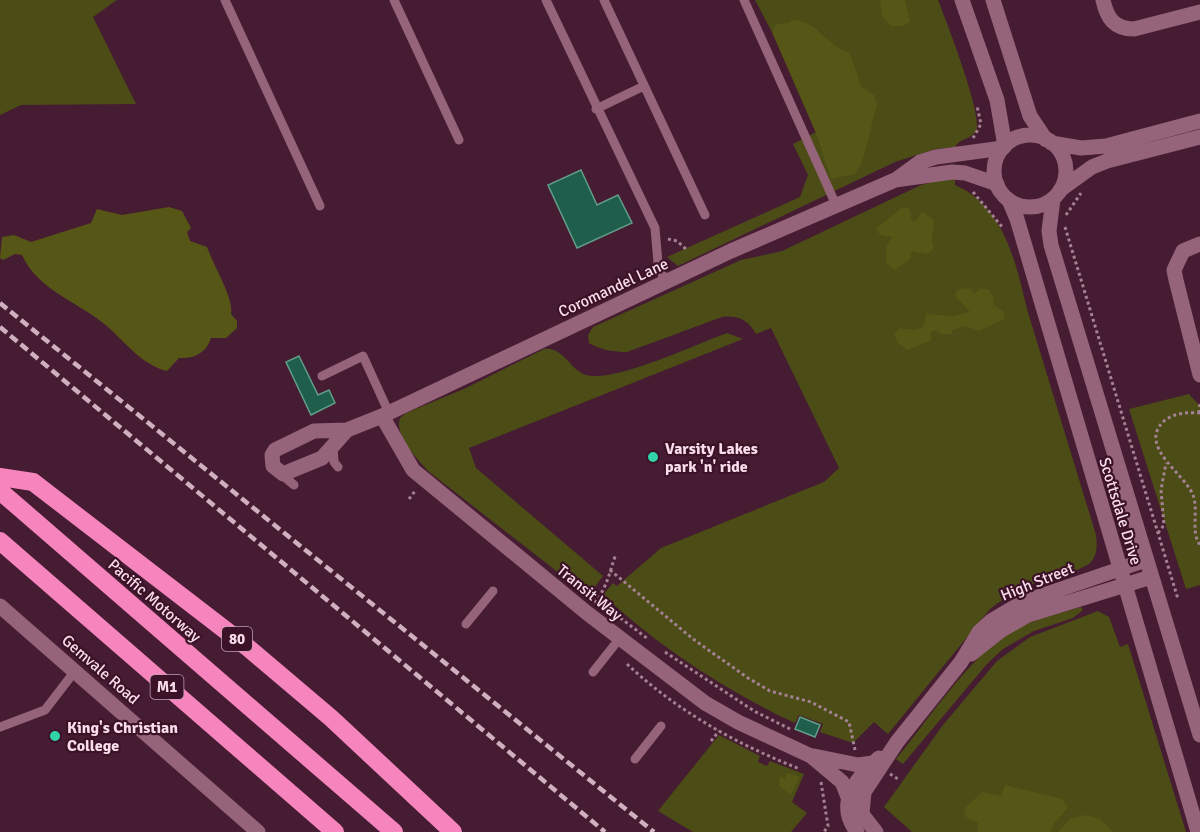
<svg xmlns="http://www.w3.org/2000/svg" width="1200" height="832" viewBox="0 0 1200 832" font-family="Signika,sans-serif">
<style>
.green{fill:#4b4c16}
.forest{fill:#565616}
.building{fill:#1f5e4b;stroke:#619e89;stroke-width:1.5}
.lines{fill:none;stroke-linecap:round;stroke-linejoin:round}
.path{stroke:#a58293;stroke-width:3;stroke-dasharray:3 3;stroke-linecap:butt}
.lane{stroke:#95637a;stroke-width:9}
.street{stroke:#95637a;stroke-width:15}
.secondary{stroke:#95637a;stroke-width:15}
.highway{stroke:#f684bd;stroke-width:18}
.rail{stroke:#d0b0bf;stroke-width:4.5;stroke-dasharray:9 4.5;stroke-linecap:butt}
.poi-dot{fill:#31d4a9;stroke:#3b1228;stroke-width:2}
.labels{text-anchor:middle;stroke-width:4.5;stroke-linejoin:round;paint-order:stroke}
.shield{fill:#3b1228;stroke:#c1a0b0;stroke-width:1.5}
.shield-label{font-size:15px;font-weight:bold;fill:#faddea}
.street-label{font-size:16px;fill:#faddea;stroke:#3b1228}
.poi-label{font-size:16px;font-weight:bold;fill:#faddea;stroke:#3b1228;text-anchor:start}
</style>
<rect width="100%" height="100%" fill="#461c32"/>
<path class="green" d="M0,0H117L93,17L136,104L21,105L0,115Z
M755,0H938C945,18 984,117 976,131C972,139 960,138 955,147L936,149L895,162L678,266L667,257L800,197L808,175L793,144L816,132L772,32Z
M943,179H955V185C1004,206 1016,263 1027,309L1096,535C1097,544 1098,554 1091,562C1079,573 1061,572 1047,578C1027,586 1008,595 990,609L888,734L874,722L853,743L820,732L823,724L799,715L795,723C726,691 659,647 603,595L613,583L617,586L661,548L824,482L839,468L771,328L756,334C748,320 738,315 722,317L627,352C614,352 601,350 589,343L588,335L593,327L741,260L782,251L921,185Z
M727,333L743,339L469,448L476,468L603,576L594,588L598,592L590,601L564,577L428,471C417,458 394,437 400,418L406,413L466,388L544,349C563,346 570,370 586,375C615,383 696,344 727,333Z
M1189,394L1200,406V585L1186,589L1129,409Z
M1081,607L1083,610L1073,618L1034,631L1003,649L987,664L903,764L896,759C927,722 970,655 1011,632C1033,619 1057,614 1081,607Z
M1098,611L1109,617L1120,647L1128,644L1186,832H912L884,807L943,725L997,661L1030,637Z
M719,735L760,756L758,762L767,766L770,761L804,774L792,802L807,813L791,832H693L658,811Z"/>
<path class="forest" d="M880,0H905L910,22L902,26H891L882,16Z
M792,20C818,20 826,46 850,53L861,86L874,95L877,105L862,162L855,174L831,179L816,133L772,32L776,24L789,23Z
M169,207L182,211L191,228L187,232L190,241L207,247C214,267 234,298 231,314L237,321V328L226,338H211C207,353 193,359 179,358L167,371C142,365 126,343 108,327C80,302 39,292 22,255L15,254L3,260L0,258L2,237L14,235L31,242L91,223L97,209L122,215Z
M902,207L909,208L912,221L917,220L922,211L934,220L932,240L934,249L927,254L912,251L910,259L895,270L886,263V247L892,237L880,235L876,229Z
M964,288L972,289L974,294L980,289H988L993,296L994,305L1003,311L1005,319L979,331L965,326L953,330L951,334H941L936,330L930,333L932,340L907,350L898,343L894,334L900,328L916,330L924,326L926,314L954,316L970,312L955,296L957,290Z
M786,773L800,776L791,795L779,786L780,776L786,779Z
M1005,785L1062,799L1068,808L1054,823L1050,832H978V823L966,817L964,809L982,792L1001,796Z
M1085,815L1100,819L1114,832H1058L1071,818Z"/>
<path class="building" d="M581,170L597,205L618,195L632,223L577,248L548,185Z
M299,356L318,395L329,390L335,403L311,415L286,362Z
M800,717L820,725L815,737L795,729Z"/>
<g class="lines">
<path class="path" d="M973,138L981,124L977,106
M973,192L1003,228
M1066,215L1081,193
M1065,227L1178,599
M668,239L677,241L686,249
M1199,413L1200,402
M1200,413C1189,412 1173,413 1164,421C1137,446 1185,474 1193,495C1199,511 1190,531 1200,545
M409,499L415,491
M1158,533L1164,525L1161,490L1166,463
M610,570L693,639L748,678L770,691L811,702L849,722L855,750
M595,603C608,585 609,573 616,554
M606,607L648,639
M665,652L754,711L790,729
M627,664C677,711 736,744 800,769
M711,741L719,731
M890,774L898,779
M821,782L828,826L824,832"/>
<path class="lane" d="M225,0L320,206
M394,0L459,140
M546,0L655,228L658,263L665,282
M604,0L705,215
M744,0L836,205
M596,109L644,86
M322,376L363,356L389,413
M333,447L334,462L338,467
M280,473L294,485
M466,624L493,591
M593,672L620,638
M0,727L45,710L75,671
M635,759L661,726"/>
<path class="street" d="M1103,0C1107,18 1114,29 1134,29L1200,12
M898,178L920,162L936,157L1003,148
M1200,244L1183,251L1174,270L1176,280L1200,375
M382,416L413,470L587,613L705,703L738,722L811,756L842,782L848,797
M347,430L322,458L283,474L273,466L272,455L275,450L314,431L347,430L382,416L731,251L895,180L952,172L965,173L997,184
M971,654L1000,631L1028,615L1151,577
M814,756L858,765L873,763
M857,832C835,803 856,778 879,758
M876,832L862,814L864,792L897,742L961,662L979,632L991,621L1023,602L1146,560"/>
<path class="secondary" d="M962,0L997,100L1005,146
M993,0L1030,116L1046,140
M994 171a36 36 0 1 1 72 0a36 36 0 1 1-72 0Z
M1051,143L1081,148L1106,146L1200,121
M1060,190L1092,167L1107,161L1200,137
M1053,199L1049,231L1051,245L1200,735
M1009,200L1017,219L1198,832
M0,606L258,832"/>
<path class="highway" d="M0,477L33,482L246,646L331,718L453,832
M0,491L394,832
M0,541L335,832"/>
<path class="rail" d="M0,303L654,832
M0,327L605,832"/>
</g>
<g class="poi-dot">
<circle cx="653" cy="457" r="6"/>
<circle cx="55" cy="736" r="6"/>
</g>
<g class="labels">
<g class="shield">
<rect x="222" y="627" width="30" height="24" rx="4.5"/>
<rect x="150.5" y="675" width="33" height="24" rx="4.5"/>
</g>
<g class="shield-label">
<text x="237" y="644">80</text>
<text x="167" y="692">M1</text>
</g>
<g class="street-label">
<text transform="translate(613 287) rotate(-25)" y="6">Coromandel Lane</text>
<text transform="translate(1121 511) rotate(73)" y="6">Scottsdale Drive</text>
<text transform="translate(1037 581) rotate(-22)" y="6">High Street</text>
<text transform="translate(590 592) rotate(39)" y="6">Transit Way</text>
<text transform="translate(155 600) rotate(41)" y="6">Pacific Motorway</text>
<text transform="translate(101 669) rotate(41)" y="6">Gemvale Road</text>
</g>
<g class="poi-label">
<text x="665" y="454">Varsity Lakes<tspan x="665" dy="18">park 'n' ride</tspan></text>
<text x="67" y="733">King's Christian<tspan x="67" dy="18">College</tspan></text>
</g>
</g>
</svg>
